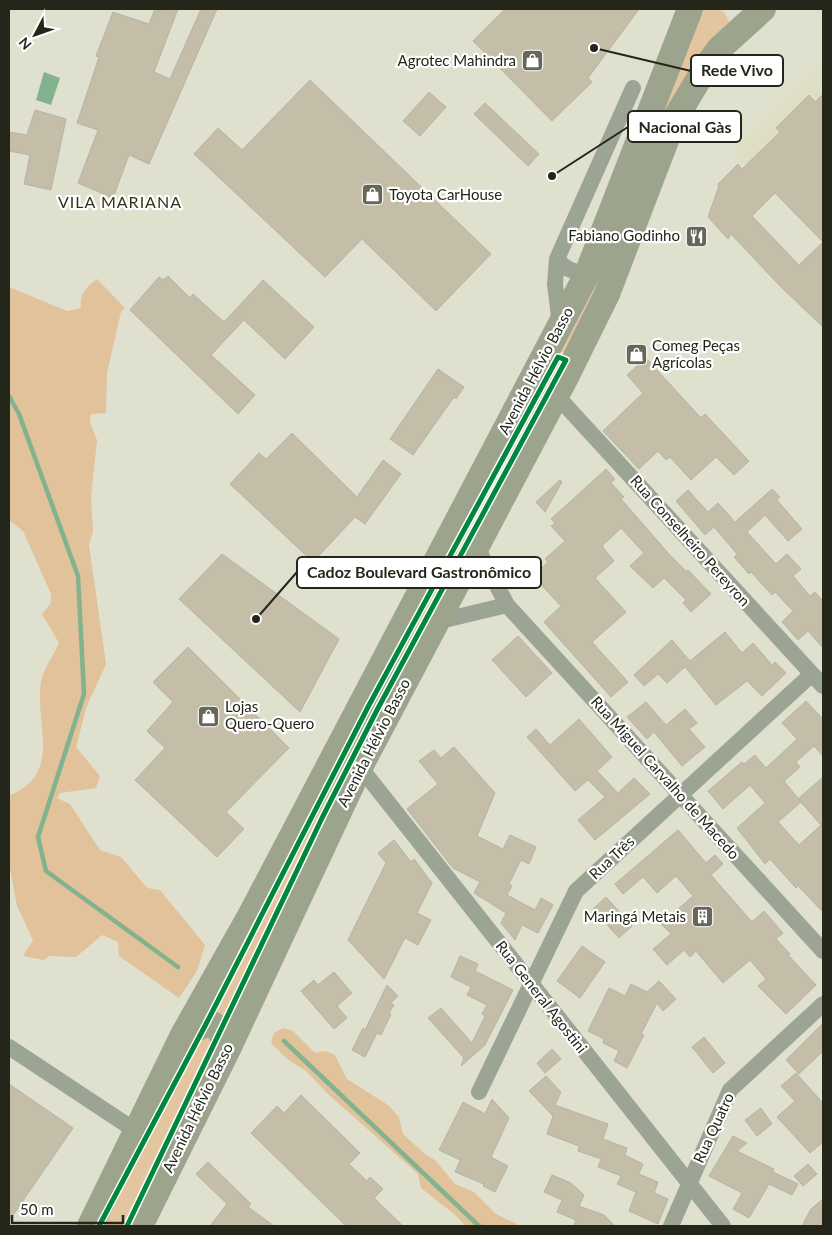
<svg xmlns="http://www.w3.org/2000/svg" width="832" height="1235" viewBox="0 0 832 1235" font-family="Lato,sans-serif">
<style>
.built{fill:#dddec2}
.green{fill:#e3c6a0}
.forest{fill:#e1c29b}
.water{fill:#82b28e}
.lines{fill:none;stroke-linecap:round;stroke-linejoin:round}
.stream{stroke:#82b28e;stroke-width:4.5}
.building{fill:#c4bea8;stroke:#b6b3a7;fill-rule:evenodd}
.minor{stroke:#9ca494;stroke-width:16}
.primary{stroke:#9ca48e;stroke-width:26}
.cycleway-casing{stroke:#fff;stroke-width:8}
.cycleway{stroke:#00873e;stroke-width:5}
.labels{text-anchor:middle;stroke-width:4.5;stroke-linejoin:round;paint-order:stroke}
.poi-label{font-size:15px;fill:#25261a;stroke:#fff;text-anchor:end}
.street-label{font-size:15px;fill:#25261a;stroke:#fff}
.neighbourhood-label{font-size:16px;letter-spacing:1px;fill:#33331a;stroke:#fff}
.leader{fill:none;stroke:#25261a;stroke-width:2}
.callout-dot{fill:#25261a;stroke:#fff;stroke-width:2}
.callout{fill:#fff;stroke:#25261a;stroke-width:2}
.callout-label{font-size:16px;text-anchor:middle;font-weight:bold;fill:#25261a}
</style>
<rect width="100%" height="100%" fill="#e0e0cf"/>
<path class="built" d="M823,62V242L733,152Z"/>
<path class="green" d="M701,9H722L732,26L569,355L560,351L693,37Z
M469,530L472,532L374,710L222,1021L212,1016L417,622Z
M204,1035L213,1040L125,1226H103Z"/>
<path class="forest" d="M97,279L125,308L121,312L107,373L106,413L91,414L90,422L97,440L91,497L93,531L89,545L106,664L86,708L76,747L100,776L96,788L60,793L57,798L70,804L100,850L121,857L147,888L160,890L205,945L197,971L179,998L119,956L118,942L102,935L76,957L49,956L44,960L23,956L33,940L17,906L9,863V796C64,772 34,726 41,681C43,669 54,655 59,643L42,614L51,603V594L23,531L9,520V287L67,311L81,308C79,294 86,287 97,279Z
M283,1028L293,1031L315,1053L326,1051L335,1055L347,1079L388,1105L399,1117L403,1134L426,1155L435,1160L455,1184L474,1192L496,1214L521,1226H466L454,1214L421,1188L418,1174L329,1095L306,1071L287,1059L271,1043L274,1033Z"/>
<path class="water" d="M44,72L60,78L51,105L36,100Z"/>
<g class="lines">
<path class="stream" d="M9,396L19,414L78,576L84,694L38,837L46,871L178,967
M284,1041L479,1226"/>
</g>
<path class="building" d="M155,9H178L154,72L170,79L201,9H217L149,164L129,155L113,198L78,183L98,130L77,123L99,57L96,56L113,12L149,24Z
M505,9H639L588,78L592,82L552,121L473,41Z
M310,80L491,254L436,311L362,239L325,277L194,154L218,128L242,150Z
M429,92L446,107L420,136L403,121Z
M823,94V327L779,285L731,234L728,239L708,217L719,186L718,184L738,164L742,169L780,132L776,128L809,95L815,102ZM775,193L823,242L799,265L752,216Z
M485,103L539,154L528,166L474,114Z
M35,110L66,119L51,190L24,184L30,155L9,151V132L27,135Z
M168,276L190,298L193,294L224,322L263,280L314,327L285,359L244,320L211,355L255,395L238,414L130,310L159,277L163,280Z
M646,358L701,418L705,414L749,461L734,475L716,457L691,480L670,457L666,460L658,451L639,469L603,431L643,393L627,375Z
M438,369L464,387L456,399L454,397L413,455L390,439Z
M292,433L357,497L383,460L401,474L365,524L355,517L313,562L230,484L259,453L266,459Z
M606,469L615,479L611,483L624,497L621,499L635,515L668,553L686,571L688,570L711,594L691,612L683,603L686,600L664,578L653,588L630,566L644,553L621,528L602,546L614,561L595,578L626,612L592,642L628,682L611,697L544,622L561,606L533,576L548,562L545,559L565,541L551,526L555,523L551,519Z
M560,480L562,482L545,512L536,502Z
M772,489L780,497L777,500L802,529L788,541L765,515L747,532L776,564L787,554L801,569L793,576L810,596L815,592L823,601V648L808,631L798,640L782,622L793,611L775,592L772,595L751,572L749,574L734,557L737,554L714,527L705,535L676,501L688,490L708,512L718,503L735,522Z
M222,554L339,639L300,712L179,599Z
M725,632L742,653L753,643L772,665L775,662L786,673L762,696L747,681L716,705L685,667L667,683L658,674L644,686L634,675L672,640L690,661Z
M518,636L552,673L526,697L492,660Z
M188,647L289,748L226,812L244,829L217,857L135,780L165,748L147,731L173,702L153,682Z
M806,701L823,719V756L814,746L796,762L800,767L784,781L801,802L778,822L799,845L821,825L798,799L823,777V912L798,886L796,888L770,859L765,864L737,828L765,803L750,785L723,809L708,791L742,762L744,764L755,755L766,768L797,739L782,723Z
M646,702L666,725L685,709L697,723L689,729L705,747L682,766L654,732L647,739L627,717Z
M579,719L612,757L597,771L618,793L634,778L650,794L595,840L578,820L605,797L588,780L575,791L527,737L536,729L550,745Z
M454,747L495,793L477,836L503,849L510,835L536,847L529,864L521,860L509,884L512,886L507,895L535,910L541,898L553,905L538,933L522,925L515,940L501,923L506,913L474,893L480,882L453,868L407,809L438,784L419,761L434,750L441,758Z
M678,830L706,863L715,855L723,864L711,875L752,922L764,911L783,933L776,939L790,954L788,955L816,985L786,1014L758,986L766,979L750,960L723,983L696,951L690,957L684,950L667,965L653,949L671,934L661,924L693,896L676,876L657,893L643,877L623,894L615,884Z
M394,840L411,862L414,859L432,883L417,913L431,920L418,945L405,938L384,979L348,940L386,863L378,853Z
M606,897L632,926L619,938L593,909Z
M582,946L605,962L580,998L557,981Z
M460,956L478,964L475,971L513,990L485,1045L461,1066L464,1058L428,1018L441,1008L472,1043L485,1016L482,1014L487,1005L467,995L471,987L451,977Z
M334,972L352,993L337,1006L347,1018L334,1029L301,991L314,980L318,985Z
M659,981L676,999L663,1011L657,1003L641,1034L644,1035L627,1068L614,1061L619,1051L603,1043L604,1039L588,1031L609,988L625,996L631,984L647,992Z
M387,985L398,996L391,1003L394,1005L389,1013L391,1014L381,1035L377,1033L365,1057L352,1050L363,1028L365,1030Z
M823,1023V1051L799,1074L786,1060Z
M704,1037L725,1063L713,1073L692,1047Z
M552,1049L561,1059L545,1073L537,1063Z
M796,1073L823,1103V1142L810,1153L777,1117L795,1101L781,1086Z
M546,1076L561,1092L555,1105L608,1124L603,1139L627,1148L625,1155L643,1164L639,1174L658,1182L654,1193L668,1199L658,1224L629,1211L636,1192L617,1184L621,1176L598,1167L601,1159L578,1151L579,1146L547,1134L553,1116L529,1091Z
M9,1084L73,1128L9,1221Z
M301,1095L360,1153L349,1164L367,1181L370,1177L383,1189L374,1198L403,1226H346L251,1133L277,1106L284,1113Z
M492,1099L509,1118L491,1157L508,1166L495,1192L483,1186L484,1184L455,1172L460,1160L439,1150L463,1102L485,1114Z
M761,1108L772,1124L757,1136L745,1120Z
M733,1136L747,1143L737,1151L774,1169L773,1172L798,1184L792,1195L769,1184L749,1218L733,1209L742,1193L709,1176Z
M208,1162L251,1204L248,1207L274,1226H210L227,1204L196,1174Z
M808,1164L817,1174L803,1186L794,1176Z
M552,1175L571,1183L584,1195L579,1206L604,1215L615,1226H574L576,1220L557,1212L562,1200L544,1192Z
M823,1199V1226H802L811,1209Z"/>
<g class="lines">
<path class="minor" d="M557,259C566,270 574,272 587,274
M560,325L555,284L557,259L633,88
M556,395L823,686
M476,545L507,605L823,951
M436,622L507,605
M360,767L723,1226
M9,1047L136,1131
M479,1092L576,891L812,674
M671,1226L730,1090L823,1004"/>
<path class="primary" d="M183,1035L206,1024L214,1025L220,1031L228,1049
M90,1226L183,1035L250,916L587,274L690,9
M140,1226L228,1049L360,767L565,379L607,294L673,122L706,67L719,49L763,9"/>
<defs>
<path id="cycleway" d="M99,1226L206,1024L368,707L558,357L566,360L377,710L323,816L127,1226"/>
</defs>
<use href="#cycleway" class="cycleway-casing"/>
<use href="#cycleway" class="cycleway"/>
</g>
<defs>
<symbol id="shop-square" viewBox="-11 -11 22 22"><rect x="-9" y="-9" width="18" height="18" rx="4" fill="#666759" stroke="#fff"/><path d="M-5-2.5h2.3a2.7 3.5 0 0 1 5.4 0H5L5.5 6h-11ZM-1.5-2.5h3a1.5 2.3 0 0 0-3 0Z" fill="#fff"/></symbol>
<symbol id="restaurant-square" viewBox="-11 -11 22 22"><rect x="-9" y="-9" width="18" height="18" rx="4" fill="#666759" stroke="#fff"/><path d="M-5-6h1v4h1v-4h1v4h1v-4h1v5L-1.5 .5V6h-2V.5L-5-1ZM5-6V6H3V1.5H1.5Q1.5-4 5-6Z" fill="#fff"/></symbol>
<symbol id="building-square" viewBox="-11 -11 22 22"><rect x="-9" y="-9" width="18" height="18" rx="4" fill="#666759" stroke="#fff"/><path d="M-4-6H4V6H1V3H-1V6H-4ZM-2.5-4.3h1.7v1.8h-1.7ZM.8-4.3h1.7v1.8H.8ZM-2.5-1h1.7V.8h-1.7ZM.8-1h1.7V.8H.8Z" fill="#fff"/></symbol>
</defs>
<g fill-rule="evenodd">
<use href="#shop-square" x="520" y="48" width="25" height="25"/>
<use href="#shop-square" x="360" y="182" width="25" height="25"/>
<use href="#restaurant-square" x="684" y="224" width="25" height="25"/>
<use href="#shop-square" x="624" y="342" width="25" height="25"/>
<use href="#shop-square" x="196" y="704" width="25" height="25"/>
<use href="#building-square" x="690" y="904" width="25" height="25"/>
</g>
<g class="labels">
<g class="poi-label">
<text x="516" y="66">Agrotec Mahindra</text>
<text x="389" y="200" text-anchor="start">Toyota CarHouse</text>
<text x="680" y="241">Fabiano Godinho</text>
<text x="652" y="351" text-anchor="start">Comeg Peças<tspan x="652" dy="17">Agrícolas</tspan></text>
<text x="225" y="712" text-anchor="start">Lojas<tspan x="225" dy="17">Quero-Quero</tspan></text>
<text x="686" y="922">Maringá Metais</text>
</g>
<g class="street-label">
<text transform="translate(536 371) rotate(-62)" y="5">Avenida Hélvio Basso</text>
<text transform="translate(690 541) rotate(48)" y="5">Rua Conselheiro Pereyron</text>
<text transform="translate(374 743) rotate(-63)" y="5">Avenida Hélvio Basso</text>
<text transform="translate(665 778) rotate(48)" y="5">Rua Miguel Carvalho de Macedo</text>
<text transform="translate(612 858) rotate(-43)" y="5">Rua Três</text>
<text transform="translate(541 997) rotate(52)" y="5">Rua General Agostini</text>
<text transform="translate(198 1108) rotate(-64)" y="5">Avenida Hélvio Basso</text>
<text transform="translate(714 1128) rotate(-65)" y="5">Rua Quatro</text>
</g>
<g class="neighbourhood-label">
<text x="120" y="208">VILA MARIANA</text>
</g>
</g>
<path class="leader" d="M594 48L691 71M552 176L628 127M256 619L297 572"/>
<g class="callout-dot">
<circle cx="594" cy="48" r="5"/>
<circle cx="552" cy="176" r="5"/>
<circle cx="256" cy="619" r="5"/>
</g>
<g class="callout">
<rect x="691" y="55" width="92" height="31" rx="5"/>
<rect x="628" y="111" width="113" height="31" rx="5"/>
<rect x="297" y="557" width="244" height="31" rx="5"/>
</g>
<g class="callout-label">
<text x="737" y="76">Rede Vivo</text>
<text x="685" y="133">Nacional Gàs</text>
<text x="419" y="578">Cadoz Boulevard Gastronômico</text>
</g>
<rect width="832" height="1235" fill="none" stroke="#25261a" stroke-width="20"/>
<g transform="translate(35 35) rotate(229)" stroke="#ffffff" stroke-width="4" paint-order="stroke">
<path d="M0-4L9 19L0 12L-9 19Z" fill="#25261a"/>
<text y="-8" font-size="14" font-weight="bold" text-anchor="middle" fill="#25261a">N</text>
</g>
<path d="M12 1215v8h111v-8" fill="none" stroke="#25261a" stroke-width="2.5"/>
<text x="20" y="1215" font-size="15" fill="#25261a" stroke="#ffffff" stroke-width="4" paint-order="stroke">50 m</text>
</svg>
